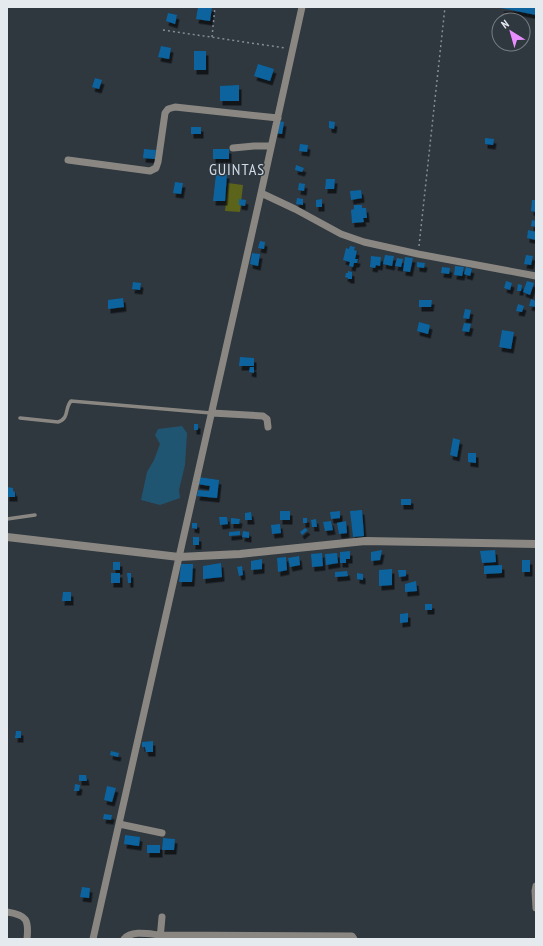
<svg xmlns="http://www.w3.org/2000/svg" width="543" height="946" viewBox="0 0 543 946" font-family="'PT Sans Narrow',sans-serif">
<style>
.green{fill:#5c631b}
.water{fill:#205571}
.building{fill:#0a639e;filter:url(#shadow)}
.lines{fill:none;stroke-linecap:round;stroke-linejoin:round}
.path{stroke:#878d94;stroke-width:1.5;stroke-dasharray:2 3;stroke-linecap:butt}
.service{stroke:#8a8782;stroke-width:3.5}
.minor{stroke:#8a8782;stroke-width:7}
.tertiary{stroke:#8a8782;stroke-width:8}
.labels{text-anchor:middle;stroke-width:3;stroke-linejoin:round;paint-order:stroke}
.quarter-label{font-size:16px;letter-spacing:1px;fill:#d0dbe5;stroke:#2f373f}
</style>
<defs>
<filter id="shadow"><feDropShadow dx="2.5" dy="4.5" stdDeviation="0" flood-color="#0009"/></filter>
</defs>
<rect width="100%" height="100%" fill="#2f373f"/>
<path class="green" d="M228,183L243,185L240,212L225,211Z"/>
<path class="water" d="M182,426L187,433L185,465L179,490L180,498L160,505L141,500L147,472L154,460L160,444L155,435L158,429Z"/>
<path class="building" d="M198,7H212L210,21L196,19Z
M501,7H536V15L501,8Z
M168,13L177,15L175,24L166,21Z
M161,46L171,48L169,59L158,57Z
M194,51H206V70H194Z
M258,64L274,69L270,81L254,76Z
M95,78L102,80L99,89L92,87Z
M239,85V101H220V86Z
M277,121L284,122L282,134L275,133Z
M329,121L335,122L334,129L329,128Z
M191,127H201V134H191Z
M485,138L494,139L493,145L485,144Z
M300,144L308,145L307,152L299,151Z
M144,149L156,150L155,159L143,158Z
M213,149H229V159H213Z
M296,165L304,168L302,172L295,170Z
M216,174H227L225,201H213Z
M326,179H335L334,189H325Z
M175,182L183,183L181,194L173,193Z
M299,183L305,184L304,191L298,190Z
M361,190L362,198L351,200L350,191Z
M297,198L303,199V205L296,204Z
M239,199L246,200L245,206L239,205Z
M322,199V207H316V200Z
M532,200H536V212L531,211Z
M354,205H362V208H366L367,218H363L364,222L352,223L351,210L354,209Z
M532,220L536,221V227L531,226Z
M528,230L536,232V240L527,238Z
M260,241L265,242L264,249L258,248Z
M350,246L355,247L354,250L357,251L355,259H358L357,263H354L353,267L349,266L350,262L343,260L346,248L349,249Z
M252,253L260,254L258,266L250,264Z
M385,255L394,256L392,266L383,264Z
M526,255L533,256L531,265L524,264Z
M371,256L381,257L380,266L376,265L375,268L370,267Z
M405,257L413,258L410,272L403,271Z
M397,258L403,259L401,267L395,266Z
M417,262L425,263L424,268L417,267Z
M455,266L464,267L462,276L454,275Z
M442,267L450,268L449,274L441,273Z
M466,267L472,269L470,276L464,274Z
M348,271L352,272V279H348V278L345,277L346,273H348Z
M506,281L512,283L510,290L504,288Z
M527,281L534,283L530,295L523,292Z
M133,282L141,283L140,290L132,289Z
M518,284L522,285L521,291H517Z
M123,298L124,307L108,309V300Z
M531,299L536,301V307L529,306Z
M419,300H432L431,307H419Z
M518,304L524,306L522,312L516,311Z
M465,309L471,310L469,319L463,318Z
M419,322L430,325L428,334L417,331Z
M464,323L471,324L469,332L462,331Z
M502,330L514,332L511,349L499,347Z
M240,357L254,358V366H239Z
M250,367H254V373L249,372Z
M194,424H198V430H194Z
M453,438L460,440L457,457L450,455Z
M468,453H476V463L468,462Z
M198,477L219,480L217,498L197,496L198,490L209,491L210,486L197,484Z
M7,487L13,488V491L15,492V497H7Z
M401,499H411V505H401Z
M362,510L364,536L353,537L350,511Z
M280,511H290V520H280Z
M340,511V518L331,519L330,512Z
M251,512L252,520H245V513Z
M219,517H227L228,524L220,525Z
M231,518L240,519L239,524H231Z
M303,518H307V523H303Z
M316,519L317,527H312L311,520Z
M331,521L333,530L325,531L323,522Z
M346,521L347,533L339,534L337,523Z
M192,523H197V529L192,528Z
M280,524L281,533L272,534L271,525Z
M305,528L308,530L302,535L300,532Z
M240,531V535L229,536V532Z
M243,531L249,532V538L242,537Z
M193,537H199V545H193Z
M382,550L380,560L371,561V552Z
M495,550L496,562L482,563L480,551Z
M350,551V559H346V563H340V552Z
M322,553L323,566L312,567L311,554Z
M337,553L338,563L326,565L325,554Z
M299,556L300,565L290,567L288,558Z
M286,557L287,570L278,572L277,558Z
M262,559V569L251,570V561Z
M522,560H530V572H522Z
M113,562H120V570H113Z
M221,563L222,577L203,579V566Z
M181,564H193L192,582H179Z
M502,565V573L484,574V566Z
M242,566L243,575L239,576L237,567Z
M392,569V585L379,586V570Z
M398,570H406V576L399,577Z
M347,571L348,576L335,577V572Z
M111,573H120V583H111Z
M127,573H131V583H128Z
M357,573L363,574V580L357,579Z
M416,581L417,591L405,592V584Z
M63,592H71V601H62Z
M425,604H432V610H425Z
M408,613V622L400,623V614Z
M16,731H21V738H15Z
M153,741V752H146L145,747H142V742Z
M111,751L119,753L118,757L110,755Z
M79,775H86L87,781H79Z
M75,784L80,785L79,791H74Z
M107,786L116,788L112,802L104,800Z
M104,814L112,815L111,820L103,819Z
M125,835L140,837L139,846L124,844Z
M163,838L175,839L174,850H162Z
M147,845H160V853H147Z
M82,887L90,888L89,898L80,897Z"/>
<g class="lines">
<path class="path" d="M163,30L285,48
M212,37L215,7
M419,246L445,7"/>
<path class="service" d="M20,418L58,422C70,418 64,409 71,401L211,413
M7,519L35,515"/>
<path class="minor" d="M233,148L254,146H271
M68,160L150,171L156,168L158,162L165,113L168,109L175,107L278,118
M261,193L295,209L341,234L364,242L418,254L536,276
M212,413L263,416L267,419L268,427
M119,824L162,833
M536,886L535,891L536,908
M7,912C27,915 29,920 27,939
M93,939L261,193L302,7
M124,939C132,930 149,934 160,935L352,936L354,939
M160,939L162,917"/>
<path class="tertiary" d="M7,537L179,557L240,554L365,541L536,544"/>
</g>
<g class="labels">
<g class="quarter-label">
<text x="237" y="175">GUINTAS</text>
</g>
</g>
<rect width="543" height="946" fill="none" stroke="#e5eaef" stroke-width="16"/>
<g transform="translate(511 32) rotate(323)"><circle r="19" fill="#2f373f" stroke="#787f85"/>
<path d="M0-3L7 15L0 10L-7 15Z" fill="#e98efe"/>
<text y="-6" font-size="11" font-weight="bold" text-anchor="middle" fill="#e5eaef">N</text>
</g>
</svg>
